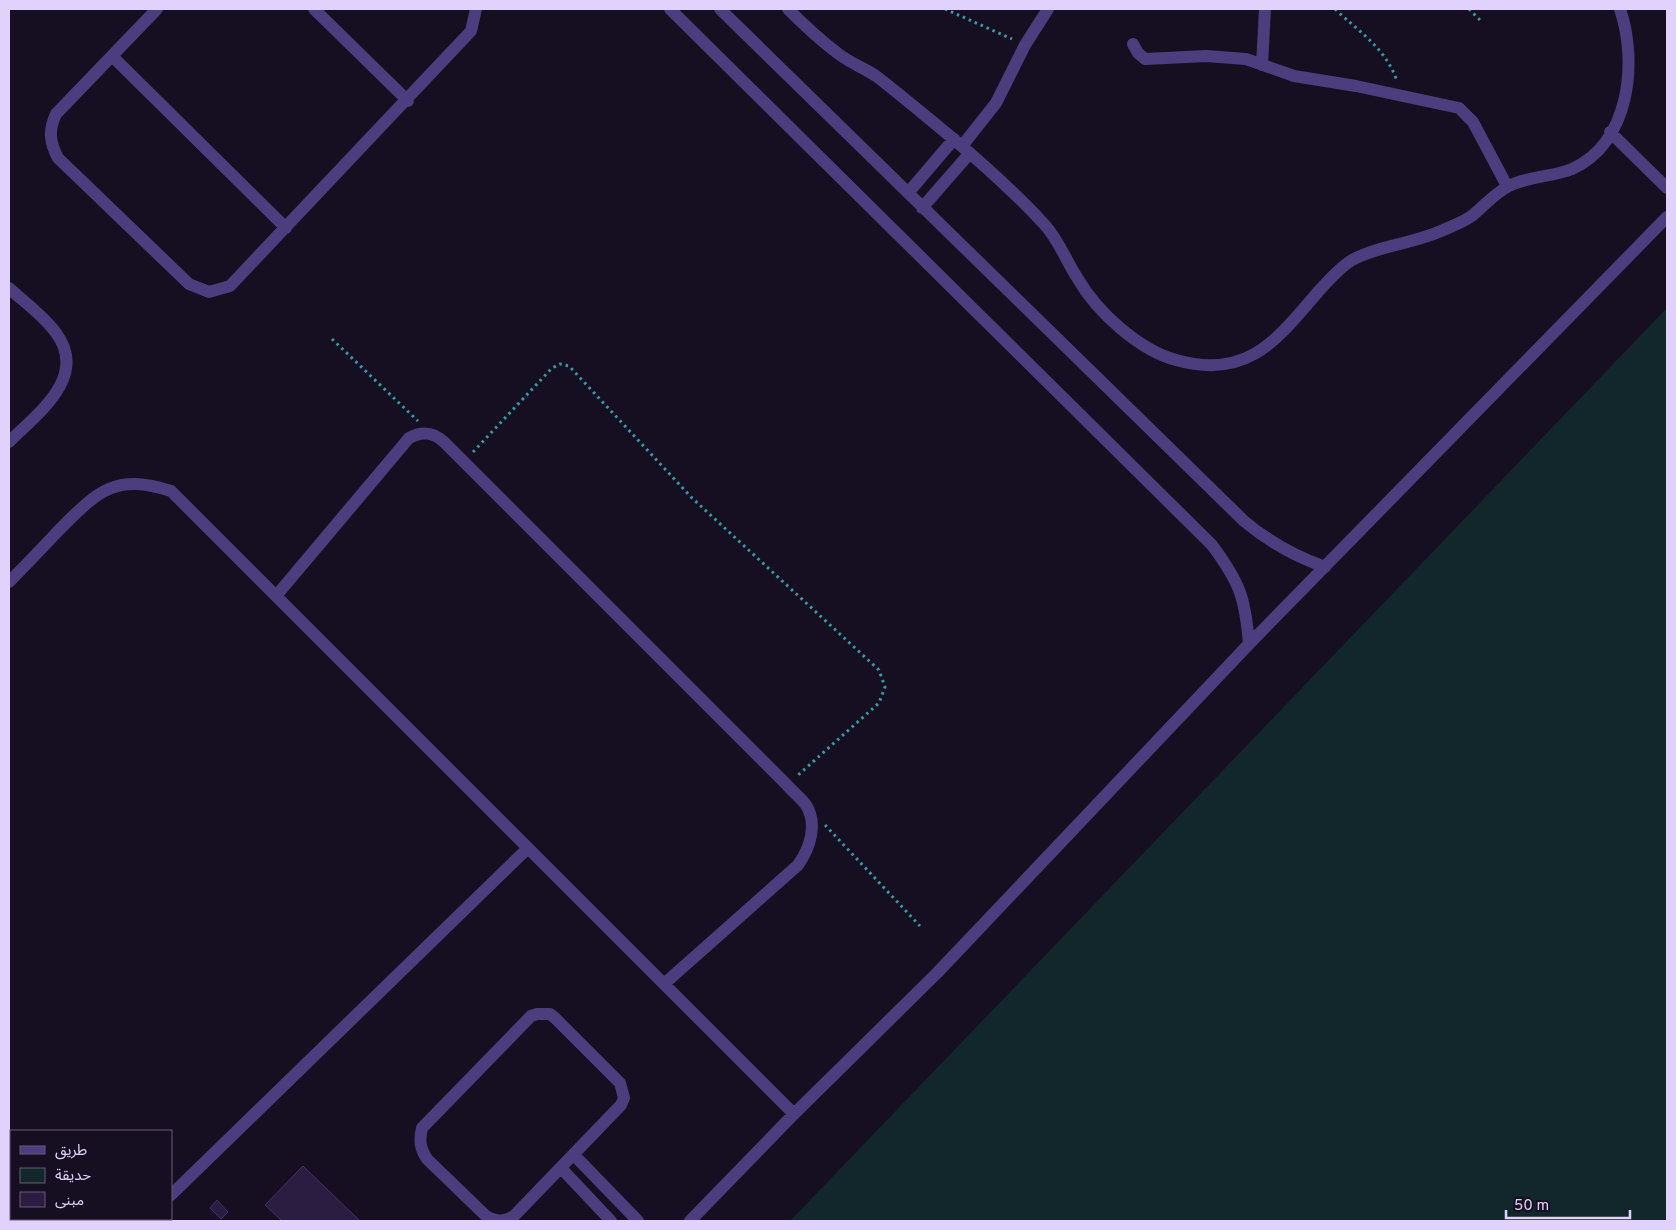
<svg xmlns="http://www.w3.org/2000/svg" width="1676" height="1230" viewBox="0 0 1676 1230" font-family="Overpass,'Noto Sans Arabic',sans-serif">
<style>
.green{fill:#12272b}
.building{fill:#2b1c42;stroke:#482f6c}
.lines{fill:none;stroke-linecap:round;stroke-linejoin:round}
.path{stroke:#359cad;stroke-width:3;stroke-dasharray:2.5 4;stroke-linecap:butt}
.street{stroke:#4c3d7e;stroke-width:12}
</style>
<rect width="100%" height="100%" fill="#160f22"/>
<path class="green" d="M1667,308V1221H790Z"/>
<path class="building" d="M303,1166L360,1221H282L265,1205Z
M217,1200L228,1212L221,1219L210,1208Z"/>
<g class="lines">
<path class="path" d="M945,9L1012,39
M1335,9C1359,32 1385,47 1397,81
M1469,9L1482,22
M332,339L418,421
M473,452L552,368L560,364L569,366L692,498L879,670L885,687L879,703L797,776
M825,825L920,926"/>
<path class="street" d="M157,9L56,114C48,131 50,143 58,158L189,284L209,292L230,286L471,31L476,9
M314,9L408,101
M670,9L1212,545C1240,583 1245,597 1249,644
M720,9L1244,521C1269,542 1294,556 1325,567
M788,9C803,24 819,39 836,52C848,62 864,68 876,76C892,88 907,101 922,113C965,148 1007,184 1044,224C1059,240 1066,261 1078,279C1097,312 1139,350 1176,360C1247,380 1276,341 1318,292C1328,281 1339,268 1352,260C1380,245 1412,244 1441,231C1452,226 1464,222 1473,215C1485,205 1495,193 1509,186C1529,176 1552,177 1572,169C1630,143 1638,62 1620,9
M1133,44L1138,53L1145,59L1206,56L1246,59L1294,76L1356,86L1459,108L1473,122L1507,186
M112,56L286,228
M1262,65L1265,9
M1610,132L1667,188
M962,146L996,103L1025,45L1048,9
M908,193L954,139
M922,208L970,153
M9,288C24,302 44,316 56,333C89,377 37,414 9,442
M9,582C26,565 43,547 60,529C98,491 115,473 171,491L794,1114
M276,596L409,438C422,431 433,432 444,442L787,785C793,792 801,798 806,805C818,824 810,848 798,865L664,984
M537,1014H550L555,1018L620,1083L624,1098L621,1105L514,1216C503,1222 497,1222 486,1216L427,1159C420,1148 419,1141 422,1128L531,1016Z
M574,1155L638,1221
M561,1168L611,1221
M9,1179L11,1182
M171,1195L528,848
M53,1219L56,1221
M145,1221L148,1219
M690,1221L794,1114L938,972L1249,644L1667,217"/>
</g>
<rect width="1676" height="1230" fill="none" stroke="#e0d2fc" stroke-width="20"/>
<rect x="10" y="1130" width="162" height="90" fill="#160f22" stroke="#675d79"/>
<rect x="20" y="1146" width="25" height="8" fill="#4c3d7e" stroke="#675d79"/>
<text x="55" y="1155" font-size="15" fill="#e0d2fc">طريق</text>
<rect x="20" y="1168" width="25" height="15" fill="#12272b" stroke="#675d79"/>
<text x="55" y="1180" font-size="15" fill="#e0d2fc">حديقة</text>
<rect x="20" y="1192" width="25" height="15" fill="#2b1c42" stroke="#675d79"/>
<text x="55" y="1205" font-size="15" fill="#e0d2fc">مبنى</text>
<path d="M1506 1210v8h124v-8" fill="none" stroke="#e0d2fc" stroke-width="2.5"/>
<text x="1514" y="1210" font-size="15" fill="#e0d2fc" stroke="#160f22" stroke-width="4" paint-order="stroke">50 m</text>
</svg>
